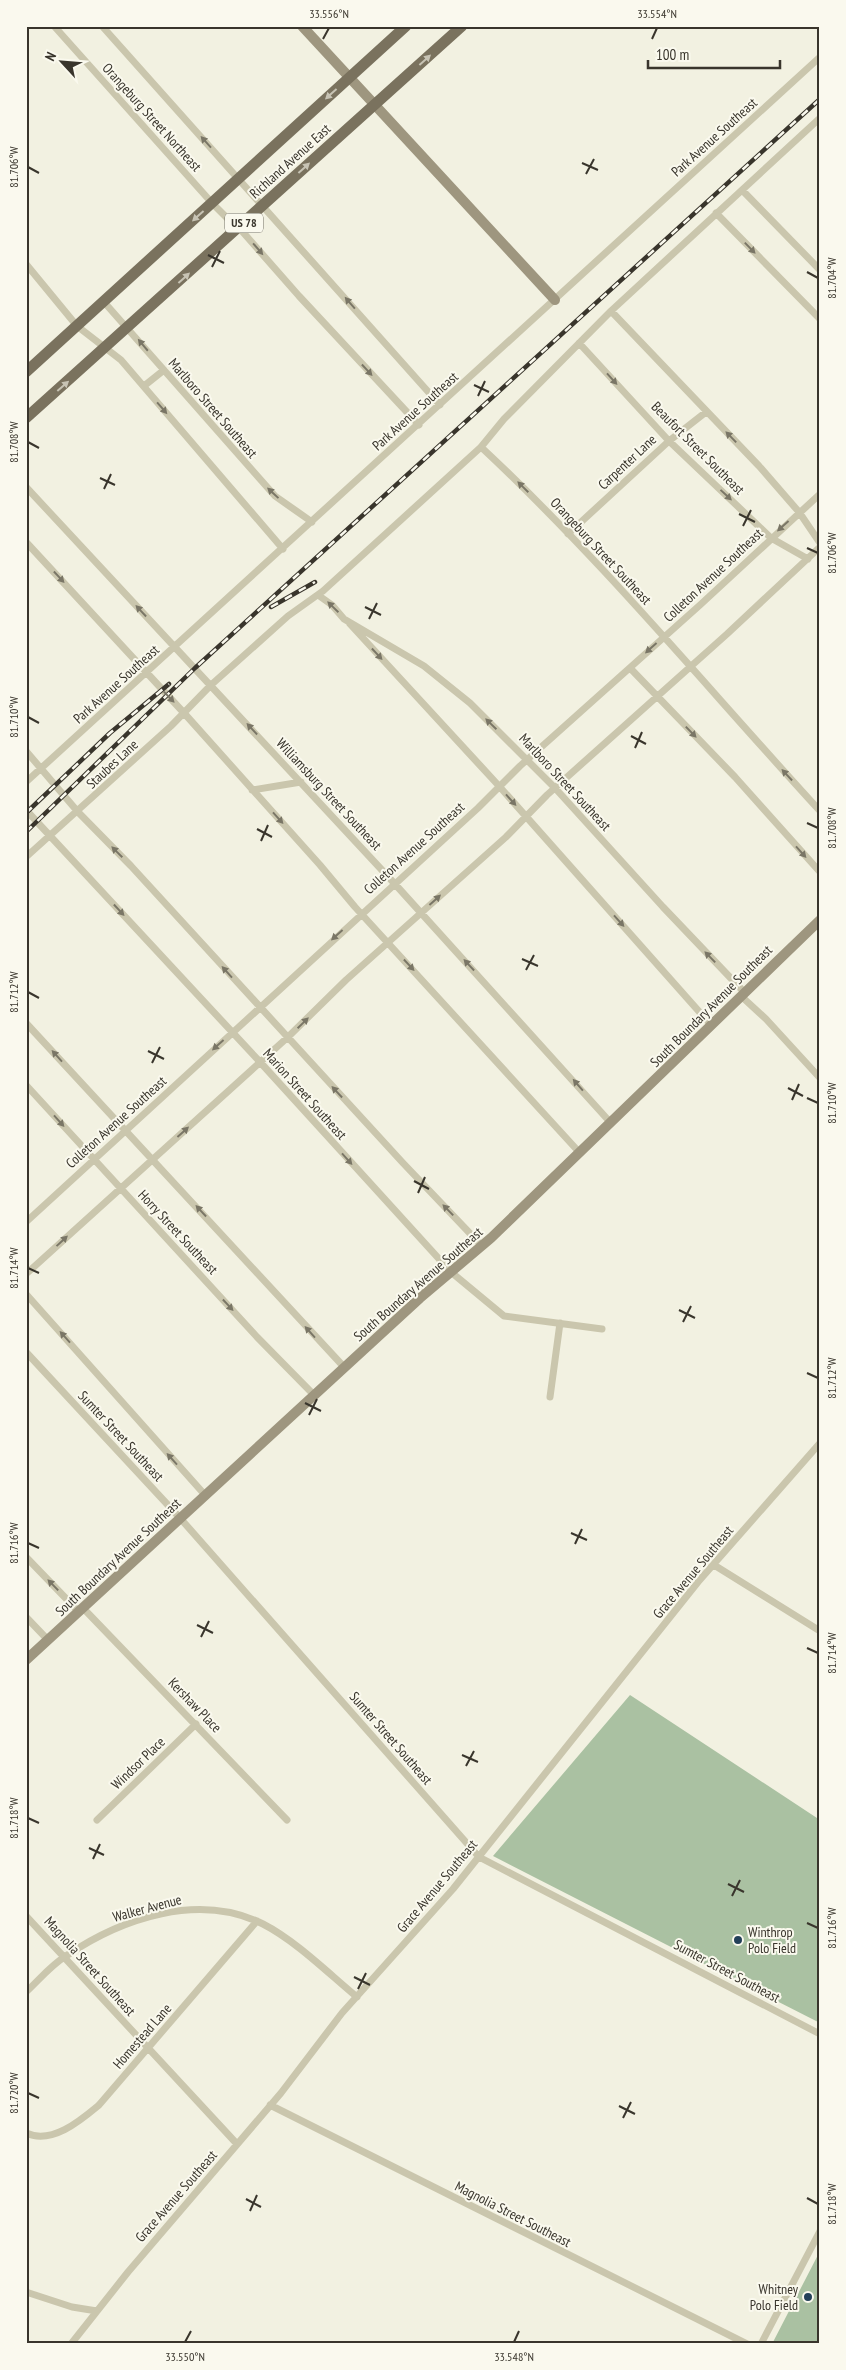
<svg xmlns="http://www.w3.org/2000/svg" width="846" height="2370" viewBox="0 0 846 2370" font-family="'PT Sans Narrow',sans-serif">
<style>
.pitch{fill:#aac1a2}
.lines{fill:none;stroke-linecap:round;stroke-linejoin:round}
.street{stroke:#cac6ad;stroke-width:7}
.secondary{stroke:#9e967f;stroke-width:10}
.primary{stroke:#7a725e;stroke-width:11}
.rail-casing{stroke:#39352c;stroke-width:4.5}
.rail{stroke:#faf9ee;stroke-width:2.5;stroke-dasharray:8;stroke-linecap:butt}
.oneway{fill:#c7c3b4}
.oneway2{fill:#7a7666}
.ticks{fill:none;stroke:#39352c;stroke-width:2}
.poi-dot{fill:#234059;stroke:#faf9ee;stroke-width:2}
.labels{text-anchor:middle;stroke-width:4;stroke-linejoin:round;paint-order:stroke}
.shield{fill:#faf9ee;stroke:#737066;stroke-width:1}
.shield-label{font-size:12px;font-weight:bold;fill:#39352c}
.street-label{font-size:14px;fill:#39352c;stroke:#faf9ee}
.poi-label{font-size:14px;fill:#39352c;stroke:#faf9ee;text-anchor:start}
.neatline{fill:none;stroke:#39352c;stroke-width:2}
.ticks-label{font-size:12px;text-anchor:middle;fill:#39352c}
</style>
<rect width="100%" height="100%" fill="#f2f1e1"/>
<path class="pitch" d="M630,1695L820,1820V2023L493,1856Z
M820,2251V2344H772Z"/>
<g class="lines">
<path class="street" d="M54,26L212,203L238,229L241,230L299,296L419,425
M102,26L440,405
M742,190L820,270
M716,213L820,319
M26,264L77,326L121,360L283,549
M104,302L275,496L312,522
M611,311L759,466L799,512L820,543
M579,343L669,441L771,538L808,559
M144,386L164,370
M481,447C602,560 708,689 820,811
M26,487L394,883L610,1122
M568,534L669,441L706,412
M26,542L184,713L320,865L355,907L579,1152
M318,595L332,605L344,619L424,666L470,703L555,788L663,907L744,992
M350,624L499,786L711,1025
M630,668L735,777L820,872
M26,751L78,812L131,866L403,1163L482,1246
M26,782L820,57
M252,790L301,782
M26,810L260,1062L451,1272L504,1316L602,1329
M26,857L171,726L211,685L288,616L323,591L481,447L504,419L611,311L820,118
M741,996L766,1019L820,1078
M26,1023L344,1367
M26,1085L257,1337L314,1395
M26,1222L478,808L520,766L700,605L820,494
M26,1274L288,1037L346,980L506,837L547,795L727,634L820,547
M26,1294L205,1495
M26,1352L180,1518L479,1857L820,2034
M550,1397L560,1323
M26,1557L79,1612
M714,1565L820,1631
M83,1608L287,1820
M26,1617L48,1640
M97,1820L196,1724
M26,1916L237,2144
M26,1992C39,1980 51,1965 66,1956C122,1918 199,1892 263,1924C296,1941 328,1973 357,1997
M270,2105L747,2344
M26,2133C52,2145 81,2120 99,2105L257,1921
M26,2292L72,2307L97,2311
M71,2344L128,2272L281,2093L342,2013L453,1889L698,1582L820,1443
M761,2344L820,2231"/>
<path class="secondary" d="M302,26L555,300
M26,1660L420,1298L491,1238L820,920"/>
<path class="primary" d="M26,372L406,26
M26,418L462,26"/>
<defs>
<path id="rail" d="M271,607L315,582
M26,813L110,733L169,684
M26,832L195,668L820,99"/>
</defs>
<use href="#rail" class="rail-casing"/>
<use href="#rail" class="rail"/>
</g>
<defs><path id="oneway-solid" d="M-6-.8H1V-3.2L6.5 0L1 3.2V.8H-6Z" transform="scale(1.25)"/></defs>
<g class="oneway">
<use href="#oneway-solid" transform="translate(425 60) rotate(-42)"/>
<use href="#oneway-solid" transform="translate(331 94) rotate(138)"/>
<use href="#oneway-solid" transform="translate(304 168) rotate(-42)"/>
<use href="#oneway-solid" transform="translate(198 216) rotate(138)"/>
<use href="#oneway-solid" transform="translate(184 278) rotate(-42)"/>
<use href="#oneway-solid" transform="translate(63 386) rotate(-41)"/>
</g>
<g class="oneway2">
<use href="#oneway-solid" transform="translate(206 142) rotate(-132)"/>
<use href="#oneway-solid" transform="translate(750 248) rotate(46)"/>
<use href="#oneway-solid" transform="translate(258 249) rotate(49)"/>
<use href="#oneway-solid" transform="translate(350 303) rotate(-131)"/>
<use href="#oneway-solid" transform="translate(143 345) rotate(-130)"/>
<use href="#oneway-solid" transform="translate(367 370) rotate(47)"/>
<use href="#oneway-solid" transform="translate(612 379) rotate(48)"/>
<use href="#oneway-solid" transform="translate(162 408) rotate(49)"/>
<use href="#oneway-solid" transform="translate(731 437) rotate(-134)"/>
<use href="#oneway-solid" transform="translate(523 487) rotate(-135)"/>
<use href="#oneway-solid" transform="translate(273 493) rotate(-137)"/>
<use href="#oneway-solid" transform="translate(726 495) rotate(43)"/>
<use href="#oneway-solid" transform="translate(783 526) rotate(138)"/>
<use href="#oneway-solid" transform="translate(59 577) rotate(47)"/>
<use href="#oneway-solid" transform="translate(333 607) rotate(-136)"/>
<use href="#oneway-solid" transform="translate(141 611) rotate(-133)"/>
<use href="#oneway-solid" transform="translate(651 648) rotate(138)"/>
<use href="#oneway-solid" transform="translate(377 654) rotate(47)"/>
<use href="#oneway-solid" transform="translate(169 697) rotate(46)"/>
<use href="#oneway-solid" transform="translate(491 724) rotate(-136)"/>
<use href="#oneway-solid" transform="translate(252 729) rotate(-133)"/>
<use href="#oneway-solid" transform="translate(691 732) rotate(46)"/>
<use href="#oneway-solid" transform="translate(787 775) rotate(-133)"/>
<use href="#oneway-solid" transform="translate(511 800) rotate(48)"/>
<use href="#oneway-solid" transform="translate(278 818) rotate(48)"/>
<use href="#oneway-solid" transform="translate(117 852) rotate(-135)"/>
<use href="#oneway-solid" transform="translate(801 852) rotate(48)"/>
<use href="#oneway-solid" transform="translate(435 900) rotate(-42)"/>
<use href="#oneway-solid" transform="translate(119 910) rotate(47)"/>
<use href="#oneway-solid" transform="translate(619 921) rotate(48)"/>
<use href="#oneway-solid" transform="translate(337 935) rotate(138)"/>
<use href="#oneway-solid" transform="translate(710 957) rotate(-134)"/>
<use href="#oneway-solid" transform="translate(409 965) rotate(47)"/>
<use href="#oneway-solid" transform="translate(469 965) rotate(-133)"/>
<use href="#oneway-solid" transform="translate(227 972) rotate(-132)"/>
<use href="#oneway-solid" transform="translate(303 1023) rotate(-44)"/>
<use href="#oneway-solid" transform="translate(218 1045) rotate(138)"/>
<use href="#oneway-solid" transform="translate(57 1056) rotate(-132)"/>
<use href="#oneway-solid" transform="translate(578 1085) rotate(-131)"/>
<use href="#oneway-solid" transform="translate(337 1092) rotate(-133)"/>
<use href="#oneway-solid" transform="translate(59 1121) rotate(48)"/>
<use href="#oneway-solid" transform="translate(183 1132) rotate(-42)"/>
<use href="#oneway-solid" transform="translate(347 1159) rotate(48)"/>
<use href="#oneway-solid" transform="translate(448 1210) rotate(-134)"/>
<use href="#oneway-solid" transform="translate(201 1211) rotate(-133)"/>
<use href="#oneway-solid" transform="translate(62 1241) rotate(-43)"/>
<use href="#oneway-solid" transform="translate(228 1305) rotate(47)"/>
<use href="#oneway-solid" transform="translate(310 1332) rotate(-132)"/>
<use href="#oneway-solid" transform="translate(65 1337) rotate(-132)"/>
<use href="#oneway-solid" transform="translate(172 1459) rotate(-132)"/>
<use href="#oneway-solid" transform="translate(53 1585) rotate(-134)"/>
</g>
<path class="ticks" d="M323,39L329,28M652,39L657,28M582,163L598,170M28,167L39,173M586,174L594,159M208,255L224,263M212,267L220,251M807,272L818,278M474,385L489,392M478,396L485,381M28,442L39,448M100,478L115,485M104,489L111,474M739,514L755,522M743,526L751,510M807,548L818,553M365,607L381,615M369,619L377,603M28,717L39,723M631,736L646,744M635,748L642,732M807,823L818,828M257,829L272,837M261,841L268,825M522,959L538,966M526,970L534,955M28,992L39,998M148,1051L164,1059M152,1063L160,1047M788,1088L803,1096M807,1098L818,1103M792,1100L799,1084M414,1181L429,1189M418,1193L425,1177M28,1268L39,1273M679,1310L695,1318M683,1322L691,1306M807,1373L818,1378M305,1403L321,1411M309,1415L317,1399M571,1533L587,1540M28,1543L39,1548M575,1544L582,1529M197,1625L213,1633M201,1637L209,1621M807,1648L818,1653M462,1755L478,1762M466,1766L474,1751M28,1818L39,1823M89,1848L104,1855M93,1859L100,1844M728,1884L744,1892M732,1896L740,1880M807,1923L818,1928M354,1977L370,1985M358,1989L366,1973M28,2093L39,2098M619,2106L635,2114M623,2118L631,2102M807,2198L818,2204M246,2199L261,2207M250,2211L257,2195M185,2342L191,2331M514,2342L519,2331"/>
<g class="poi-dot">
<circle cx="738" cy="1940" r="5"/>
<circle cx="808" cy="2297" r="5"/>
</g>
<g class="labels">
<rect class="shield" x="225" y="213.5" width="38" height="19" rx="4"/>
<g class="shield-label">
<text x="244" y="227">US 78</text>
</g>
<g class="street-label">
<text transform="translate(152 117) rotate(48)" y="5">Orangeburg Street Northeast</text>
<text transform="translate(714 137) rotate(-42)" y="5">Park Avenue Southeast</text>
<text transform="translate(290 161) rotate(-42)" y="5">Richland Avenue East</text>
<text transform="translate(213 408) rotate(49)" y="5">Marlboro Street Southeast</text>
<text transform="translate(415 411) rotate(-42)" y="5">Park Avenue Southeast</text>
<text transform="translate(698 448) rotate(45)" y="5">Beaufort Street Southeast</text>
<text transform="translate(627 462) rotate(-43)" y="5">Carpenter Lane</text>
<text transform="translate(601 551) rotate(47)" y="5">Orangeburg Street Southeast</text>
<text transform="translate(713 575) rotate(-43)" y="5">Colleton Avenue Southeast</text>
<text transform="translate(116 684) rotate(-42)" y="5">Park Avenue Southeast</text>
<text transform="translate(112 764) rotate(-43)" y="5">Staubes Lane</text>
<text transform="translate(565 782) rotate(47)" y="5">Marlboro Street Southeast</text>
<text transform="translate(329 794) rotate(47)" y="5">Williamsburg Street Southeast</text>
<text transform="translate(414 848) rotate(-42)" y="5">Colleton Avenue Southeast</text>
<text transform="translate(711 1006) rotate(-45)" y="5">South Boundary Avenue Southeast</text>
<text transform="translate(305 1094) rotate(48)" y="5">Marion Street Southeast</text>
<text transform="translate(116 1122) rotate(-42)" y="5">Colleton Avenue Southeast</text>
<text transform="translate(178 1232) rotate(47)" y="5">Horry Street Southeast</text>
<text transform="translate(418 1284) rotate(-41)" y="5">South Boundary Avenue Southeast</text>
<text transform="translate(121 1436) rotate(47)" y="5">Sumter Street Southeast</text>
<text transform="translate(118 1557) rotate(-43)" y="5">South Boundary Avenue Southeast</text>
<text transform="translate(693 1572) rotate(-50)" y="5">Grace Avenue Southeast</text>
<text transform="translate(195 1705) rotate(46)" y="5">Kershaw Place</text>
<text transform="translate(391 1738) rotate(49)" y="5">Sumter Street Southeast</text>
<text transform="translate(138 1763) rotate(-44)" y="5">Windsor Place</text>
<text transform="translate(437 1886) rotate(-50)" y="5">Grace Avenue Southeast</text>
<text transform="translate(147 1908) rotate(-15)" y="5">Walker Avenue</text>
<text transform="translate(90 1966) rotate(48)" y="5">Magnolia Street Southeast</text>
<text transform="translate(727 1971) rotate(28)" y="5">Sumter Street Southeast</text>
<text transform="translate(142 2036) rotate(-49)" y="5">Homestead Lane</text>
<text transform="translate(176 2196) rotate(-49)" y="5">Grace Avenue Southeast</text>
<text transform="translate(513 2214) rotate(27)" y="5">Magnolia Street Southeast</text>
</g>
<g class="poi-label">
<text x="748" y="1937">Winthrop<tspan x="748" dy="16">Polo Field</tspan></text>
<text x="798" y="2294" text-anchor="end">Whitney<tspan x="798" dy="16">Polo Field</tspan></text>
</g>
</g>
<rect width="846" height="2370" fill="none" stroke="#faf9ee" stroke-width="55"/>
<g transform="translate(62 62) rotate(296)" stroke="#faf9ee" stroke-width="4" paint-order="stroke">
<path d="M0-4L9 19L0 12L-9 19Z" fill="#39352c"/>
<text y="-8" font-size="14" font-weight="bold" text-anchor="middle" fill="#39352c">N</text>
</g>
<path d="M648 60v8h132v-8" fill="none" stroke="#39352c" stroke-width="2.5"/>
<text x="656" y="60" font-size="15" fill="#39352c" stroke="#faf9ee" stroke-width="4" paint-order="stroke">100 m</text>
<rect x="28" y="28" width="790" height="2314" class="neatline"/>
<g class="ticks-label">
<text x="329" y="18">33.556°N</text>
<text x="657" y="18">33.554°N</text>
<text transform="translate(14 167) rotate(-90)" y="4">81.706°W</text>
<text transform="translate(832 278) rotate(-90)" y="4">81.704°W</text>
<text transform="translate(14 442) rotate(-90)" y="4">81.708°W</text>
<text transform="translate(832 553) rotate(-90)" y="4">81.706°W</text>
<text transform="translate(14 717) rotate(-90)" y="4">81.710°W</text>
<text transform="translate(832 828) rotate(-90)" y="4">81.708°W</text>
<text transform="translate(14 992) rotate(-90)" y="4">81.712°W</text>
<text transform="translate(832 1103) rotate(-90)" y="4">81.710°W</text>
<text transform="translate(14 1268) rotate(-90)" y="4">81.714°W</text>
<text transform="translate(832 1378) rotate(-90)" y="4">81.712°W</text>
<text transform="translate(14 1543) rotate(-90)" y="4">81.716°W</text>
<text transform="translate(832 1653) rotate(-90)" y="4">81.714°W</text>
<text transform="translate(14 1818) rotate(-90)" y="4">81.718°W</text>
<text transform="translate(832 1928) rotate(-90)" y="4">81.716°W</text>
<text transform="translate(14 2093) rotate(-90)" y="4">81.720°W</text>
<text transform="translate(832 2204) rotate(-90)" y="4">81.718°W</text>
<text x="185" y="2361">33.550°N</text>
<text x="514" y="2361">33.548°N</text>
</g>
</svg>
